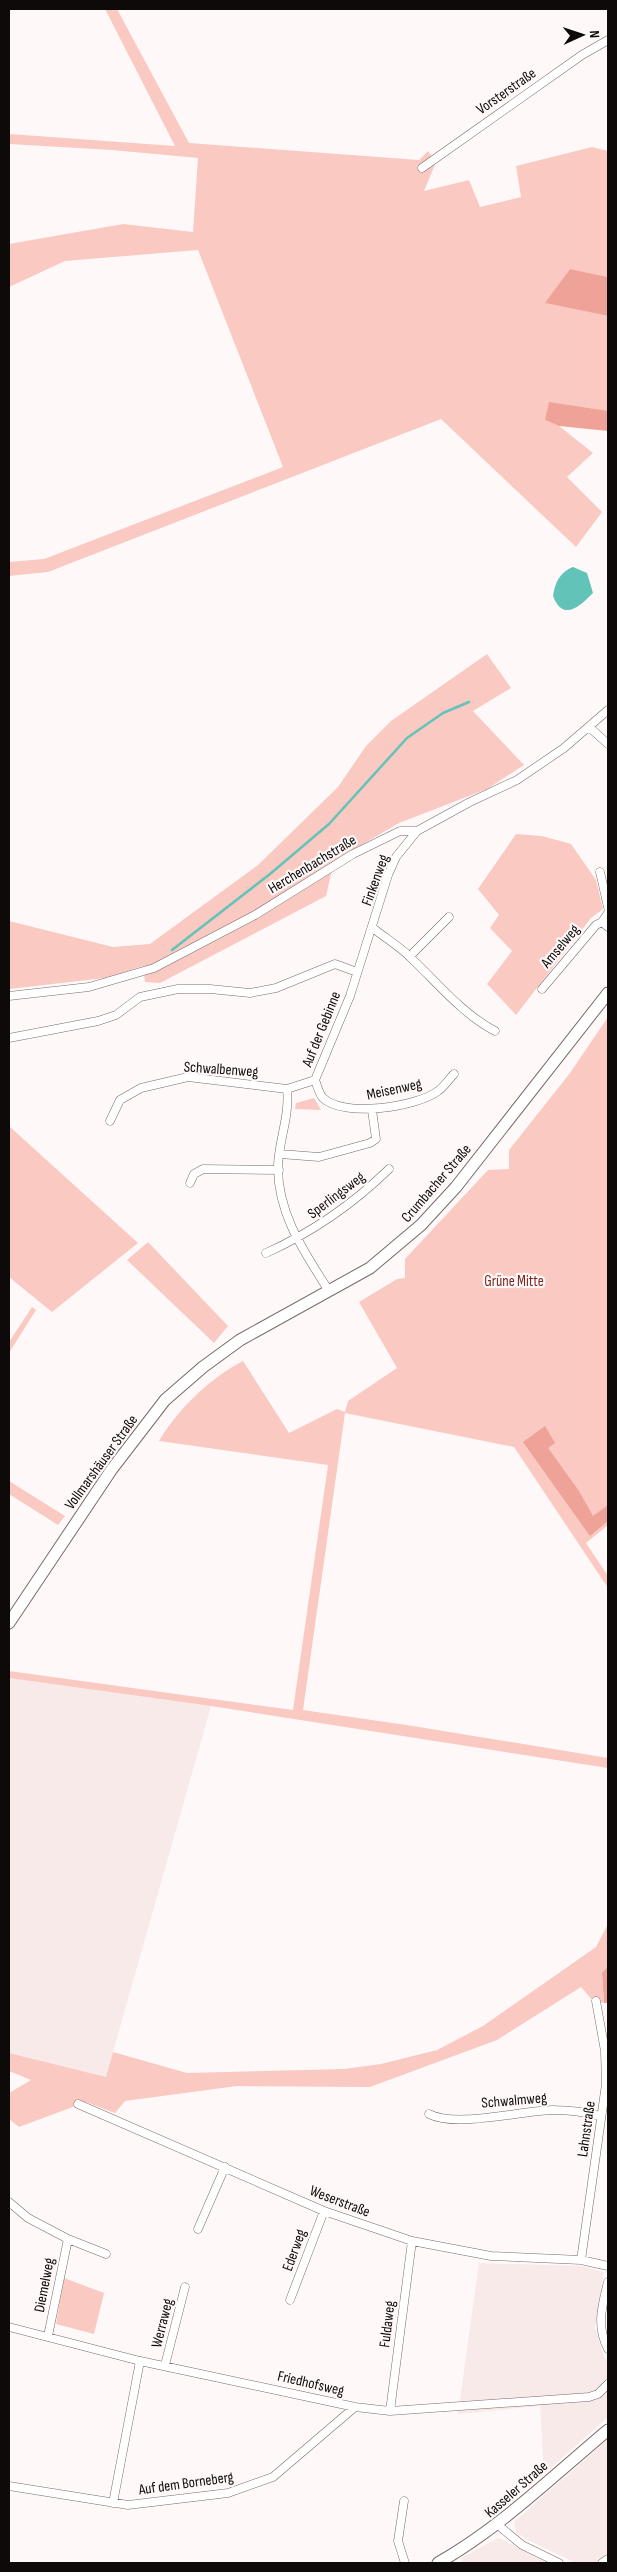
<svg xmlns="http://www.w3.org/2000/svg" width="617" height="2572" viewBox="0 0 617 2572" font-family="'Sofia Sans Condensed',sans-serif">
<style>
.built{fill:#f8eae8}
.green{fill:#f9c9c2}
.forest{fill:#efa398}
.water{fill:#62c3b9}
.lines{fill:none;stroke-linecap:round;stroke-linejoin:round}
.stream{stroke:#62c3b9;stroke-width:2.5}
.minor-casing{stroke:#776b69;stroke-width:9}
.secondary-casing{stroke:#776b69;stroke-width:13}
.minor{stroke:#fff;stroke-width:8}
.secondary{stroke:#fff;stroke-width:11}
.labels{text-anchor:middle;stroke-width:4.5;stroke-linejoin:round;paint-order:stroke}
.street-label{font-size:15px;fill:#0f0a0a;stroke:#fef9f8}
.park-label{font-size:15px;fill:#7d251e;stroke:#fef9f8}
</style>
<rect width="100%" height="100%" fill="#fef9f8"/>
<path class="built" d="M9,1678L211,1706L106,2077L9,2053Z
M479,2263L581,2266L604,2272L595,2327L604,2357L608,2363V2417L544,2474L540,2406L458,2414Z
M608,2439V2563H576L528,2540L516,2532L514,2522Z
M498,2538L501,2539L546,2563H463L461,2558Z"/>
<path class="green" d="M105,9H117L189,143L419,160L428,151L436,162L424,191L469,180L480,207L521,197L516,166L592,147L608,151V277L570,269L546,303L608,316V411L545,420L559,426L593,453L567,477L602,512L576,547L441,419L48,572L9,576V562L44,559L283,467L198,250L65,261L9,287V244L123,224L193,232L198,158L112,150L9,144V134L175,146Z
M487,654L511,688L473,711L524,765L487,789L399,823L334,861L326,896L160,983L145,982L143,966L105,978L9,989V921L113,947L150,944L258,865L338,787L366,746L391,721Z
M516,834L542,836L571,844L596,880L603,909L591,918L516,1015L487,984L512,951L490,928L499,915L478,889Z
M608,1017V1525L586,1543L608,1576V1588L514,1447L345,1413L303,1710L413,1726L608,1758V1768L211,1706L9,1678V1671L293,1710L328,1465L159,1441C178,1409 210,1378 243,1361L289,1433L337,1409L345,1412L348,1401L397,1368L359,1302L397,1279L405,1278V1259L488,1170L509,1169V1150L570,1073Z
M314,1098L321,1110L295,1109L296,1103Z
M9,1126L138,1243L52,1312L9,1277Z
M148,1242L228,1326L214,1343L127,1260Z
M32,1307L36,1310L9,1353V1342Z
M9,1481L65,1516L58,1525L9,1494Z
M608,1924V1966L602,1973L604,2003L593,2001L581,1987L497,2040L370,2087L237,2086L125,2101L115,2113L86,2102L19,2127L9,2119V2093L31,2080L9,2071V2053L106,2077L113,2052L187,2073L344,2069L381,2064L437,2050L483,2026L596,1947Z
M64,2278L104,2293L94,2334L56,2324Z"/>
<path class="forest" d="M570,269L608,277V316L545,303Z
M549,402L608,411V431L559,426L545,420Z
M545,1426L555,1443L548,1448L579,1491L593,1516L608,1505V1521L590,1536L523,1442Z
M608,1966V2003H604L602,1973Z"/>
<path class="water" d="M573,567L587,573L593,593C581,605 563,623 553,596C555,582 560,572 573,567Z"/>
<g class="lines">
<path class="stream" d="M172,950L270,874L329,824L407,738L443,713L469,702"/>
<defs>
<path id="minor" d="M422,168L582,55L608,40
M589,727L608,744
M600,872L608,907
M602,922L608,913
M373,928C385,938 399,946 410,957C438,983 461,1013 495,1031
M410,956L449,917
M542,989L596,925L602,922L608,927
M9,996L89,987L154,968L255,915L353,854L400,831H417L470,802L517,780L564,748L608,710
M9,1038L98,1021L116,1015L140,997L178,989H210L250,993L276,988L335,964L357,972
M315,1080C317,1085 319,1094 323,1098C344,1118 417,1107 438,1091C444,1087 449,1079 454,1074
M287,1089L315,1080L350,996L388,875L396,857L417,831
M287,1089C290,1115 279,1140 278,1165C277,1213 304,1252 329,1291
M110,1121L120,1100L141,1088L188,1077L287,1089
M280,1154L319,1157L370,1143L376,1139L372,1110
M190,1183L194,1174L203,1169L279,1170
M266,1253C313,1232 352,1205 389,1169
M78,2104L324,2211L412,2241L491,2256L581,2260L608,2266
M429,2114C456,2128 519,2111 552,2110C569,2110 585,2112 601,2116
M9,2202L28,2218L68,2239L48,2336
M198,2229L225,2167
M68,2239L106,2254
M581,2260L606,2084L605,2051L596,2001
M608,2282C602,2306 596,2326 608,2349
M290,2300L324,2211
M9,2327L140,2361L355,2407L390,2411L589,2397L598,2394L608,2384
M165,2365L185,2287
M390,2411L412,2241
M9,2486L128,2505L228,2493L273,2477L355,2407
M404,2501L398,2541L405,2563
M113,2503L140,2361
M498,2525L522,2545L559,2563
M602,2563L608,2559"/>
<path id="secondary" d="M9,1623L112,1469L165,1400L203,1367L240,1340L370,1268L421,1225L456,1187L608,993
M438,2563C501,2527 553,2476 608,2430"/>
</defs>
<use href="#minor" class="minor-casing"/>
<use href="#secondary" class="secondary-casing"/>
<use href="#minor" class="minor"/>
<use href="#secondary" class="secondary"/>
</g>
<g class="labels">
<g class="street-label">
<text transform="translate(506 91) rotate(-35)" y="5">Vorsterstraße</text>
<text transform="translate(312 864) rotate(-31)" y="5">Herchenbachstraße</text>
<text transform="translate(375 880) rotate(-70)" y="5">Finkenweg</text>
<text transform="translate(560 946) rotate(-50)" y="5">Amselweg</text>
<text transform="translate(321 1029) rotate(-68)" y="5">Auf der Gebinne</text>
<text transform="translate(221 1069) rotate(4)" y="5">Schwalbenweg</text>
<text transform="translate(394 1089) rotate(-12)" y="5">Meisenweg</text>
<text transform="translate(436 1183) rotate(-49)" y="5">Crumbacher Straße</text>
<text transform="translate(336 1195) rotate(-37)" y="5">Sperlingsweg</text>
<text transform="translate(101 1462) rotate(-54)" y="5">Vollmarshäuser Straße</text>
<text transform="translate(514 2100) rotate(-5)" y="5">Schwalmweg</text>
<text transform="translate(586 2129) rotate(-82)" y="5">Lahnstraße</text>
<text transform="translate(340 2201) rotate(21)" y="5">Weserstraße</text>
<text transform="translate(294 2250) rotate(-70)" y="5">Ederweg</text>
<text transform="translate(44 2285) rotate(-79)" y="5">Diemelweg</text>
<text transform="translate(162 2323) rotate(-76)" y="5">Werraweg</text>
<text transform="translate(387 2324) rotate(-83)" y="5">Fuldaweg</text>
<text transform="translate(311 2383) rotate(13)" y="5">Friedhofsweg</text>
<text transform="translate(186 2483) rotate(-8)" y="5">Auf dem Borneberg</text>
<text transform="translate(516 2489) rotate(-41)" y="5">Kasseler Straße</text>
</g>
<g class="park-label">
<text x="514" y="1286">Grüne Mitte</text>
</g>
</g>
<rect width="617" height="2572" fill="none" stroke="#0f0a0a" stroke-width="20"/>
<g transform="translate(582 35) rotate(87)" stroke="#fef9f8" stroke-width="4" paint-order="stroke">
<path d="M0-4L9 19L0 12L-9 19Z" fill="#0f0a0a"/>
<text y="-8" font-size="14" font-weight="bold" text-anchor="middle" fill="#0f0a0a">N</text>
</g>
</svg>
